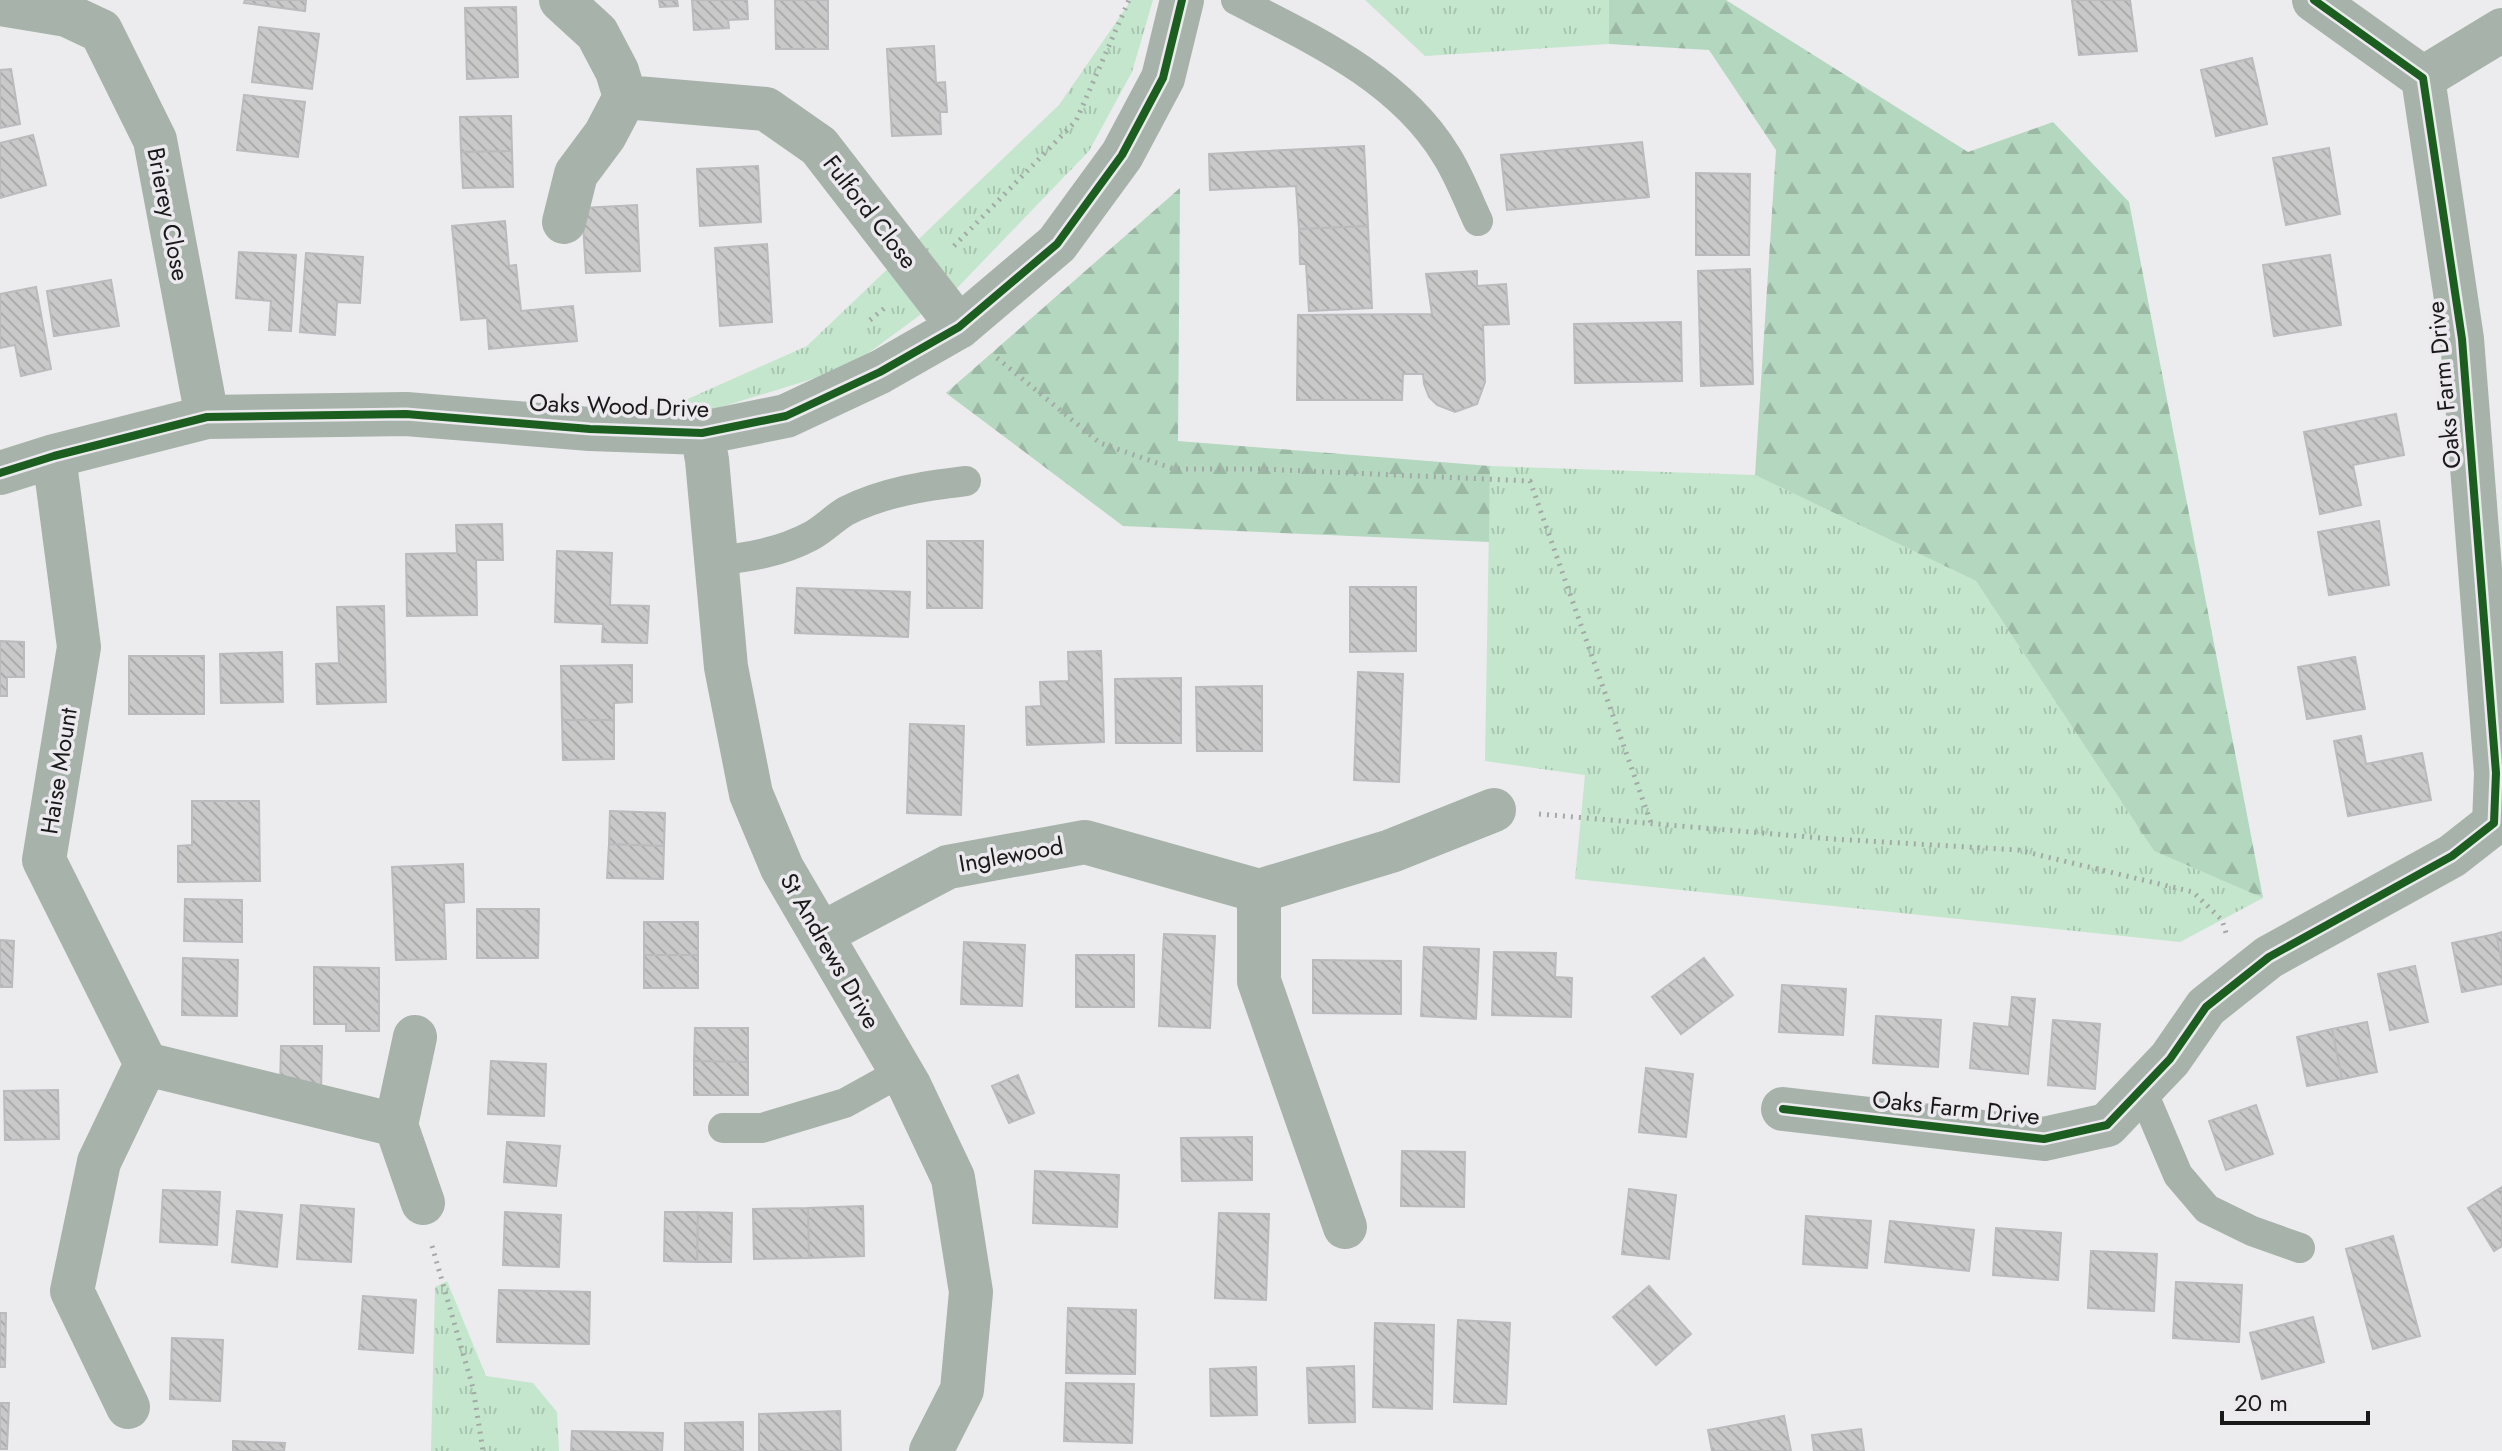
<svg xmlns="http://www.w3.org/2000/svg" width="2502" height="1451" viewBox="0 0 2502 1451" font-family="Jost,sans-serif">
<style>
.grass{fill:url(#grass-tufts)}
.forest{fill:url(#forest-firs)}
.building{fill:url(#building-back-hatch);stroke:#bbbabc;stroke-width:2}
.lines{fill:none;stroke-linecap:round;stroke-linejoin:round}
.path{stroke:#a3aaa6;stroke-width:5;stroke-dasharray:2 6;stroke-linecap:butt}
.lane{stroke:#a6b2aa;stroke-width:30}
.street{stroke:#a6b2aa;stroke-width:44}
.cycleway-casing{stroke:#eceaee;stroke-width:13}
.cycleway{stroke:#1b5e20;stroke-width:8}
.labels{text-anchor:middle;stroke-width:7;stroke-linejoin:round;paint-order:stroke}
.street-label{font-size:24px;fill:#1a191a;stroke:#eceaee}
</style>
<defs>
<pattern id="grass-tufts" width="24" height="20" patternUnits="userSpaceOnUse" patternTransform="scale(2)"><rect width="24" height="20" fill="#c3e6cd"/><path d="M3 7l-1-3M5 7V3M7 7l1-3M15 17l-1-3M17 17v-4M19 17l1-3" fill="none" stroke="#a7c5af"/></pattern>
<pattern id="forest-firs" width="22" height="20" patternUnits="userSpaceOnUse" patternTransform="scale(2)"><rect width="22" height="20" fill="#b4d7bf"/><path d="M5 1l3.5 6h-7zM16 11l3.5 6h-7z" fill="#9ab8a4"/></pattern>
<pattern id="building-back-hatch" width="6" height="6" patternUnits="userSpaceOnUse" patternTransform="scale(2)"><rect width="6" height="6" fill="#c9c9ca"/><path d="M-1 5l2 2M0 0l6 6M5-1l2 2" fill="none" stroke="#acacad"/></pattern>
</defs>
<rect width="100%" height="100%" fill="#ecebed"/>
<path class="grass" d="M1129,0H1153L1132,72L1089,151L958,287L848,368L695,415L663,410L807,346L1059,105L1128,5Z
M1365,0H1609V44L1425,56Z
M1490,466L1755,475L1976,581L2154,851L2263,898L2180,942L1575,879L1585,775L1485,761Z
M447,1281L486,1376L533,1383L557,1412L559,1451H431L435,1287Z"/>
<path class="forest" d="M1609,0H1726L1968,152L2053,122L2129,202L2263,898L2154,851L1976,581L1755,475L1776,150L1709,50L1609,44Z
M1180,188L1178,441L1490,466L1489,542L1123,526L946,393Z"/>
<path class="building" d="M245,0H306L305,11L244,3Z
M659,0H677L678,6L660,7Z
M692,0H747L748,19L728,20L729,28L694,30Z
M775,0H828V49H776Z
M2072,0H2130L2137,51L2079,55Z
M516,7L518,77L467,79L465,8Z
M259,27L319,34L312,89L252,82Z
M934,46L936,83L945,82L947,112H940L941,134L892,136L887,49Z
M2252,58L2267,124L2216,136L2201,70Z
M11,69L20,124L0,128V70Z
M244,95L305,102L298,157L237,150Z
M511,116L512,151L461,152L460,117Z
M33,135L46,185L0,198V143Z
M1642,142L1649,197L1507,210L1501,155Z
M1364,146L1368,226L1299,229L1296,186L1210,190L1209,154Z
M2329,148L2340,214L2286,225L2273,158Z
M512,151L513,187L463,188L461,152Z
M758,166L761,222L700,226L697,169Z
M1696,173L1750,174L1749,255H1696Z
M637,205L640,271L586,273L582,208Z
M505,221L509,266L516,265L521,311L573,306L577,341L489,349L487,318L461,320L452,226Z
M1368,226L1372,308L1309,311L1306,264H1300L1299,229Z
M767,244L772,322L720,326L715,248Z
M239,252L296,255L291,331L269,330L271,301L236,298Z
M306,253L363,257L360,303L337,302L335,335L300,332Z
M2330,255L2341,325L2274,336L2263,265Z
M1750,269L1753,384L1701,386L1698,271Z
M1477,271V286L1506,284L1509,324L1483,325L1485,382L1477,404L1455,412L1437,405L1429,397L1424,384L1423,374H1403L1402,400H1297L1298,315L1432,314L1426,274Z
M111,280L119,326L54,336L47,291Z
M36,287L51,369L21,376L15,345L0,348V294Z
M1681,322L1682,381L1575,383L1574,324Z
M2396,414L2404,455L2353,465L2361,505L2320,514L2304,432Z
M2379,521L2389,585L2329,595L2318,532Z
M502,524L503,560H476L477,615L407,616L406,554L457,553L456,525Z
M927,541H983L982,608H927Z
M557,551L612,553L610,605L649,606L647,643L602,642L603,624L555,622Z
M1350,587H1416V651L1350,652Z
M797,588L910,592L908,637L795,633Z
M384,606L386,702L317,704L316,664L339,663L337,607Z
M0,641L24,642V677H7V696H0Z
M1101,651L1104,742L1027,745L1026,707L1041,706L1040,682L1069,681L1068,652Z
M282,652L283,702L221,703L220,654Z
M129,656H204V714H129Z
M2355,657L2365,709L2307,719L2298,667Z
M632,665V702L614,703V720H562L561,666Z
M1358,672L1403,674L1399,782L1354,780Z
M1181,678V743H1116L1115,679Z
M1262,686V751H1197L1196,687Z
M562,720H614V759L563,760Z
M910,724L964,726L961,815L907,813Z
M2361,736L2366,764L2422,753L2431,800L2348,816L2334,741Z
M192,801H259L260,881L178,882V846L192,845Z
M610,811L665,813L664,846L609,844Z
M609,844L664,846L663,879L607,878Z
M463,864L464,902L444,903L446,959L396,960L392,867Z
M185,899L242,900V942L184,941Z
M477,909H539L538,958H477Z
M644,922H698V955H644Z
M2502,932V962L2496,934Z
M1164,934L1215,936L1210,1028L1159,1026Z
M2496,934L2502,962V984L2462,992L2452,943Z
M0,940L14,941L12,987H0Z
M964,942L1025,945L1022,1006L961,1004Z
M1424,947L1479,949L1476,1019L1421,1016Z
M1494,952L1556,953L1555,977L1572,978L1571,1017L1492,1015Z
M644,955H698V988H644Z
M1076,955H1134V1007H1076Z
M183,958L238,960L237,1016L182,1015Z
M1704,958L1733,995L1681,1034L1652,997Z
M1313,960L1401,961V1014L1313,1013Z
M2415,966L2428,1022L2390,1030L2378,974Z
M314,967L379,968V1031H346V1024H314Z
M1782,985L1846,989L1843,1035L1779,1032Z
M2012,997L2035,999L2028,1074L1970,1068L1974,1023L2009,1027Z
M1876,1016L1941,1020L1938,1067L1873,1063Z
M2053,1020L2100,1024L2095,1089L2048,1085Z
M2367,1022L2377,1072L2342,1079L2332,1029Z
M695,1028H748V1062L694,1061Z
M2332,1029L2342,1079L2307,1086L2297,1037Z
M281,1046H322L321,1092L280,1091Z
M491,1061L546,1064L544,1116L488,1114Z
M694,1061L748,1062V1095H694Z
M1646,1068L1693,1074L1686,1137L1639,1132Z
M1018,1075L1034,1113L1009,1123L992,1086Z
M58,1090L59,1139L5,1140L4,1091Z
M2256,1105L2273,1154L2226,1170L2209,1121Z
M1252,1137V1180L1182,1181L1181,1138Z
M507,1142L560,1146L556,1186L504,1182Z
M1402,1151L1465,1152L1464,1207L1401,1206Z
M1035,1171L1119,1175L1117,1227L1033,1223Z
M2502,1187V1246L2494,1251L2468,1208Z
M1629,1189L1676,1195L1669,1259L1622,1254Z
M163,1190L220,1192L217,1245L160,1242Z
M301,1205L354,1209L351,1262L297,1259Z
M863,1206L864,1256L809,1258L808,1208Z
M808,1208L809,1258L754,1259L753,1209Z
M237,1211L282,1215L277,1267L232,1262Z
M505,1212L561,1215L559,1267L503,1265Z
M665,1212H698L697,1262L664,1261Z
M698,1212L732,1213L731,1262H697Z
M1219,1213L1269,1214L1266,1300L1215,1298Z
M1806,1216L1871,1221L1867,1268L1803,1264Z
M1890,1221L1974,1230L1969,1271L1885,1262Z
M1996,1228L2061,1233L2058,1280L1993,1275Z
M2393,1236L2420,1336L2373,1349L2346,1249Z
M2091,1251L2157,1254L2154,1311L2088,1308Z
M2176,1282L2242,1285L2239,1342L2173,1338Z
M1649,1286L1691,1334L1656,1365L1613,1317Z
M499,1290L590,1292L589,1344L497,1342Z
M363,1296L416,1300L413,1353L359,1349Z
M1068,1308L1136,1310L1135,1374L1066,1373Z
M0,1313H6L5,1367H0Z
M2313,1317L2324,1362L2262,1379L2250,1333Z
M1458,1320L1510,1323L1506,1404L1454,1402Z
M1375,1323L1434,1325L1432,1409L1373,1407Z
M172,1338L223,1340L220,1401L170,1399Z
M1354,1366L1355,1422L1309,1423L1307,1368Z
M1256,1367L1257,1415L1211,1416L1210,1369Z
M1066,1383L1134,1384L1132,1443L1064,1441Z
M0,1403H9L7,1449H0Z
M840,1411L841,1451H759V1414Z
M1784,1416L1791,1451H1712L1708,1430Z
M743,1422V1451H685V1423Z
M1861,1429L1864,1451H1814L1812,1435Z
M572,1431L663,1433L662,1451H571Z
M233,1441L285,1443L284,1451H233Z"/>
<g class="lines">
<path class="path" d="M954,246L1076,121L1129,0
M870,320L887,306
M997,358L1100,443L1174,469H1261L1530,481L1651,823
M1539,814L1833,839L2018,850L2193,892L2222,920L2226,933
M432,1246L473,1388L483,1451"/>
<path class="lane" d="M1236,0C1312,39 1400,79 1446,155C1459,175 1468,200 1478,221
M716,561C750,557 781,552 811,536C824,529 834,518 846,511C884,492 924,486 966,481
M2141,1088L2178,1175L2207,1209L2252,1231L2300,1248
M723,1128H762L845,1103L901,1072"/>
<path class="street" d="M561,0L597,33L617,71L625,97L605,135L576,174L564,222
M0,4L67,15L101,31L155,140L207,417
M2423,78L2502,30
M625,97L766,109L819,146L959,327
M702,433L707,460L726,667L751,794L782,868L909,1085L953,1178L971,1292L962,1390L931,1451
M54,456L79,647L44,860L146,1064L99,1162L72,1291L128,1407
M0,473L54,456L207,417L406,414L590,429L702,433L786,416L880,372L959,327L1057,244L1122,155L1163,78L1182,0
M1259,891V981L1345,1227
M821,934L948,867L1085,842L1259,891L1391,851L1494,810
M415,1037L396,1125L423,1203
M146,1064L396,1125
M1783,1109L2044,1139L2107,1125L2170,1059L2206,1007L2269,957L2452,856L2494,823L2496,773L2462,339L2423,78L2314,0"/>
<defs>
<path id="cycleway" d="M0,473L54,456L207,417L406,414L590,429L702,433L786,416L880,372L959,327L1057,244L1122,155L1163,78L1182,0
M1783,1109L2044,1139L2107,1125L2170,1059L2206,1007L2269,957L2452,856L2494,823L2496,773L2462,339L2423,78L2314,0"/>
</defs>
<use href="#cycleway" class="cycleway-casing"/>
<use href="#cycleway" class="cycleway"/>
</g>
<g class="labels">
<g class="street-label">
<text transform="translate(870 212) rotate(52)" y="8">Fulford Close</text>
<text transform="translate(168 214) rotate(79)" y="8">Brierey Close</text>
<text transform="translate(2444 385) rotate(-96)" y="8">Oaks Farm Drive</text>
<text transform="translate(619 406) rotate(2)" y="8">Oaks Wood Drive</text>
<text transform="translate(59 771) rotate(-81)" y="8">Haise Mount</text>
<text transform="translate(1011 855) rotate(-10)" y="8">Inglewood</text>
<text transform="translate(830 951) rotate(60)" y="8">St Andrews Drive</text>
<text transform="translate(1956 1108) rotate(6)" y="8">Oaks Farm Drive</text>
</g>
</g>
<path d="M2222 1411v12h146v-12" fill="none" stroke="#1a191a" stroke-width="4"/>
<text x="2234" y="1411" font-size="24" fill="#1a191a" stroke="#eceaee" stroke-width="6" paint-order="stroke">20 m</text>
</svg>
